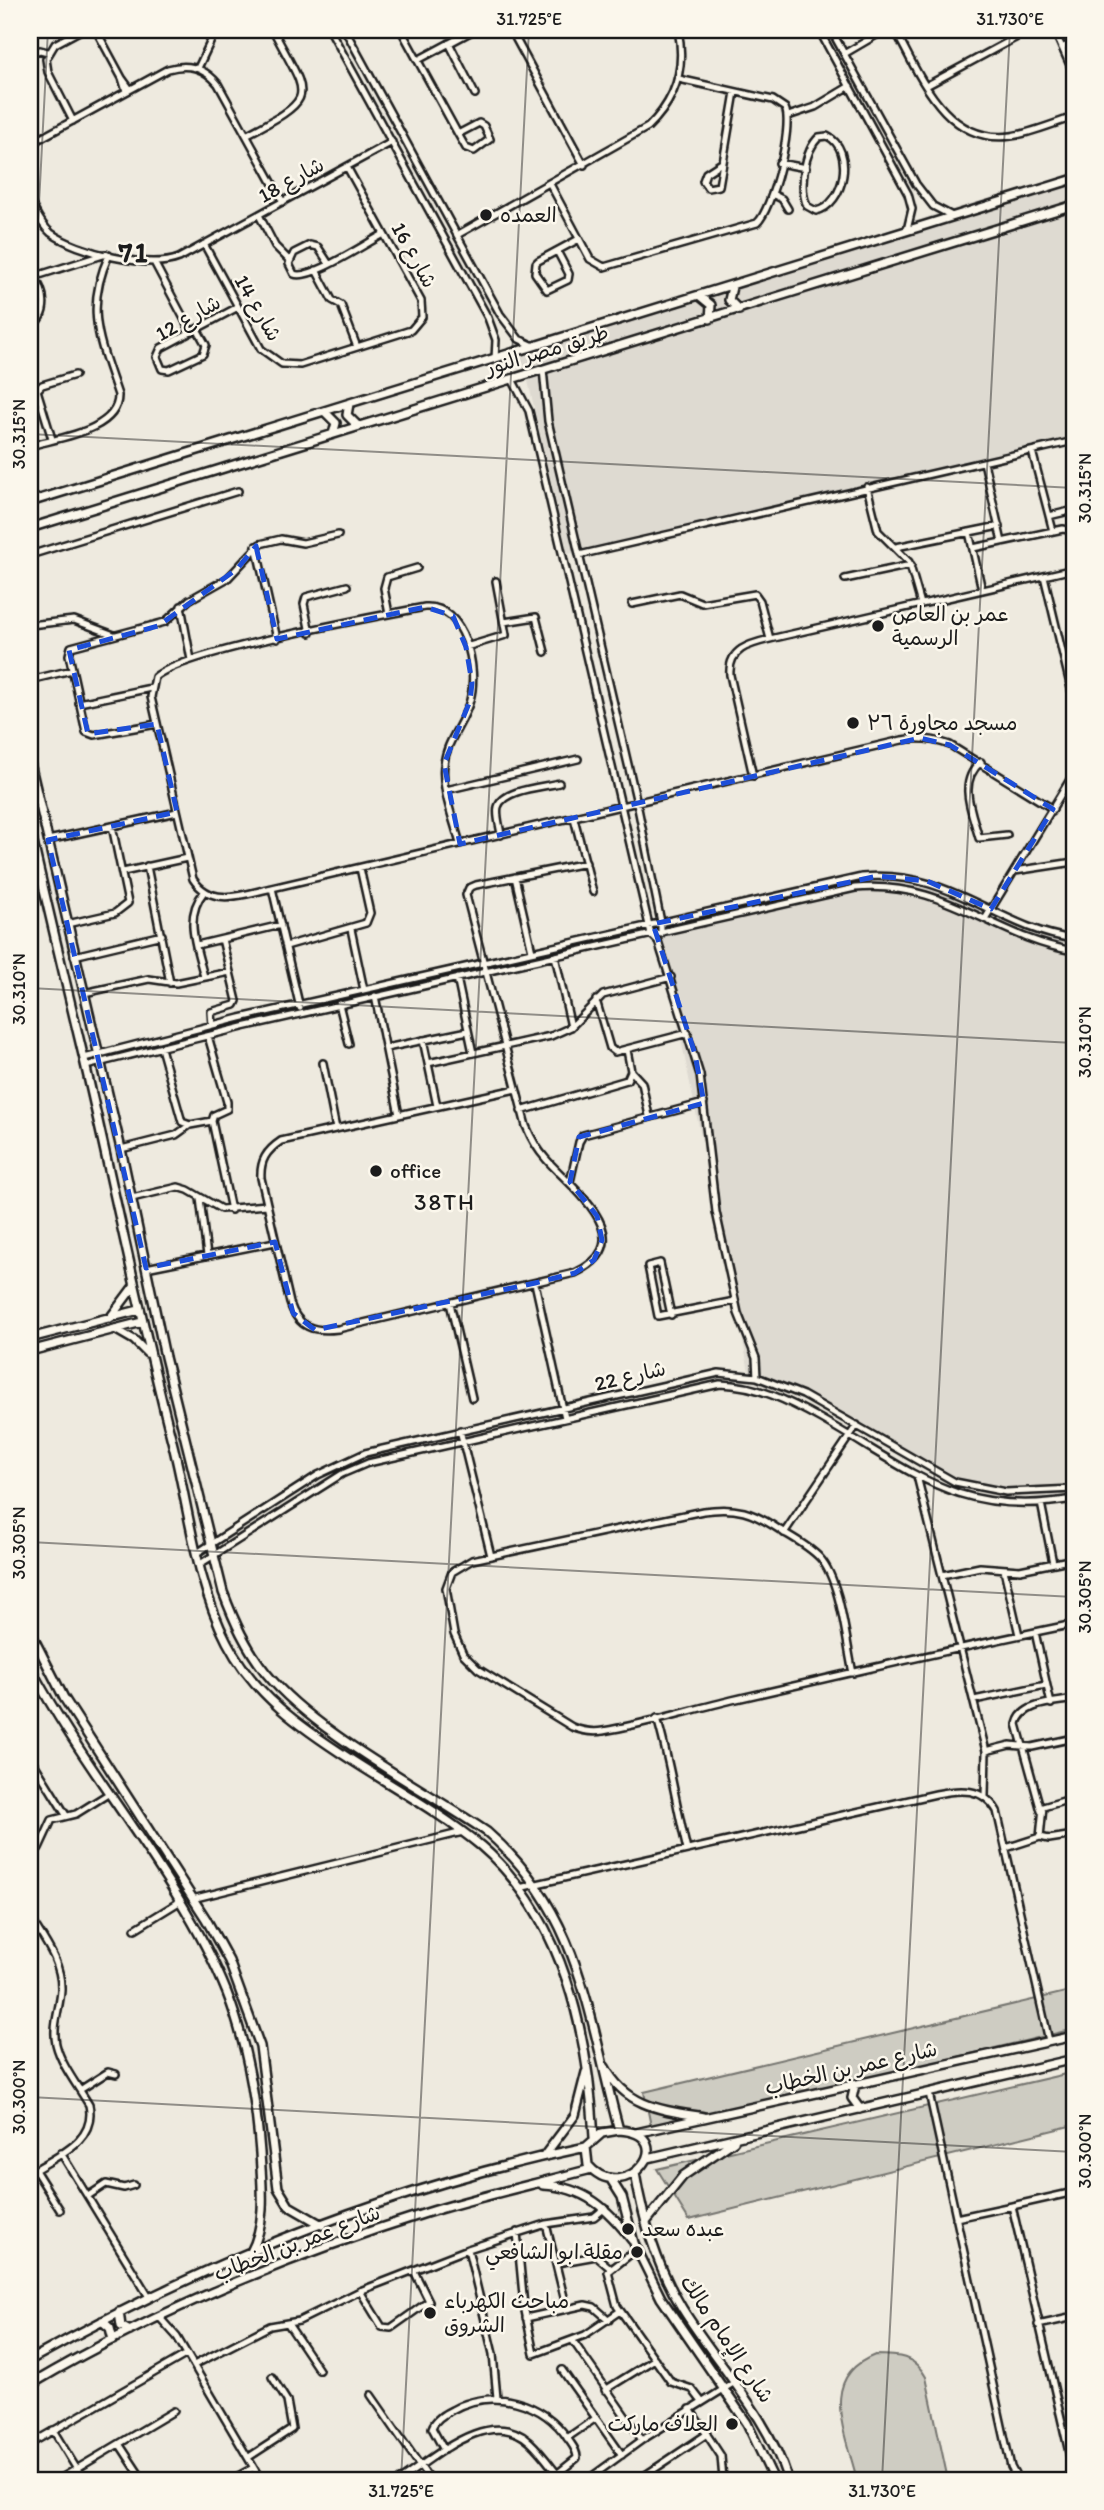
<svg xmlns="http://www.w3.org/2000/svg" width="1104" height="2510" viewBox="0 0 1104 2510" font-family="Itim,'Playpen Sans Arabic',sans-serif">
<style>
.built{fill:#dedad1}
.green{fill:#ceccc2;stroke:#75746f;stroke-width:2}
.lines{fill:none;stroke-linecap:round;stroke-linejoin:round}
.minor-casing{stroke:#1c1c1c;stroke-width:10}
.tertiary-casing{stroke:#1c1c1c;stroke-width:12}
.minor{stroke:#fbf7ec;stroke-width:5}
.tertiary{stroke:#fbf7ec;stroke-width:7}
.marked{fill:none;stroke:#1d4ed8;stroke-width:5;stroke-dasharray:14 9;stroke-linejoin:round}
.ticks{fill:none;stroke:#1c1c1c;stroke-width:2;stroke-opacity:0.45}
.poi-dot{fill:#1c1c1c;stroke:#fbf7ec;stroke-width:2.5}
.labels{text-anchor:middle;stroke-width:5;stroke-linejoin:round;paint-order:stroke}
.street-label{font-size:21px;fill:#1c1c1c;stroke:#fbf7ec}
.poi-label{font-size:21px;fill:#1c1c1c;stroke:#fbf7ec;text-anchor:start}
.neighbourhood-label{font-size:23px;letter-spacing:2px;fill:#1c1c1c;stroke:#fbf7ec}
.district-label{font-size:28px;font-weight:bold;letter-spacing:2px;fill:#1c1c1c;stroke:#fbf7ec}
.neatline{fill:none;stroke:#1c1c1c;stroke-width:2.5}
.ticks-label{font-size:18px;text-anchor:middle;fill:#1c1c1c}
</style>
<rect width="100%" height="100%" fill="#eeeadf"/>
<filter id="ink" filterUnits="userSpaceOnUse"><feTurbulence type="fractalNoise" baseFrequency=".0143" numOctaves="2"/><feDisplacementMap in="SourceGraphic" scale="14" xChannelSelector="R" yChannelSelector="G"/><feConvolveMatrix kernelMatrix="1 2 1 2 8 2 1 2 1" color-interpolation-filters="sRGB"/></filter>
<g filter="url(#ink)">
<path class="built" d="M1074,173V437L568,554L528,381L519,358L930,216Z
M882,881L928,888L1039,936L1074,945V1497L1024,1500L998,1497L948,1482L809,1403L751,1381L658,927L824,888Z"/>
<path class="green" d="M1074,1990V2029L652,2131L644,2092Z
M1074,2072V2125L689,2220L657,2169Z
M875,2355C898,2355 914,2355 926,2377L948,2480H857C846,2434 817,2377 875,2355Z"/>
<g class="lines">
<defs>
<path id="minor" d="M96,30L122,78
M330,30L488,318L496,340L495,359
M345,30L500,314L519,339L534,346
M401,30L458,134L466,148L474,151L490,139L484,126L479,123L458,134
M511,30L584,165
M819,30L908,194L912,209L907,230
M831,30L916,184L933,206L952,216
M895,30C920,76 946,145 1011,136C1032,133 1054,123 1074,117
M1054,30L1074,74
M449,43L475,94
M1062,48L1074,42
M30,53L40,50L48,52
M844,54L885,30
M418,60L474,30
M198,68L216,30
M926,86L1030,30
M126,91L122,78L130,89
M788,116L815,107L850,86
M73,121L48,72L46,59L55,44L81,30
M246,135C320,96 309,99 273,30
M827,136C855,149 845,205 816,211L807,206C799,188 804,151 819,137Z
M30,144L168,69C188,63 204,67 218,84L283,202
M723,162L706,173L703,181L708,188L719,186L735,92
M779,163L806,168
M550,184L590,259L604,267L757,223C772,210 794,126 785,108L773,100L679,79
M772,194L782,199L788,209
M30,201C36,212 41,225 51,233C77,252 149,270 179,258L392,142
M259,215L275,246L289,260
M457,235L648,127C676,100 686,68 678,30
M204,244L261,349L282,364L300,365L411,330L422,317L421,301L347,167
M557,251L569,274L568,280L547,290L535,273L536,263L538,261L579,239
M155,264L191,332
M329,264L318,247L310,245L294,253L289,264L294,274C310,281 366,243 384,234
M316,270L332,300L341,305L357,347
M33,277L106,254
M30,326C49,318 47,289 32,276
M197,329L206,345L203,354L169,370L162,369L157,357L161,348L238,307
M543,369L548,421L637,803L661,922V934
M512,379L529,411L651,934L658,941L700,1075L716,1212L738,1313L756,1358L757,1377
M52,439L37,390L42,385L75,375
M30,446C57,438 119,431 118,395C100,341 84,310 109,255
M1032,451L1053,531
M984,462L1002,542
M867,487L878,531L909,562L921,604
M1049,516L1074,510
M969,532L982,590
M256,546L277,639
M896,547L999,526
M973,548L1063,529L1074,531
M30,555L238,491
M579,555L1074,441
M1044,576L1074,701
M845,579L911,565
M632,604L680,594L702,603L755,594L760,601L770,639
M181,606L191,660
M389,614L384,588L387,577L417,568
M504,622L536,617L545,652
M30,625L74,620L114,635
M310,633L304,604L306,597L347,586
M466,647L506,635L496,581
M30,680L72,670
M79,703L151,688
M157,724L94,735L86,732L69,655L71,647L165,622L189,600L228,578L260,544L281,539L303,543L338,535
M981,762C957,782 972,812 979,838L1007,835
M753,776L730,675C728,649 749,644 770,639L1074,569
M446,790L578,759
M574,818L593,892
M501,835C500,826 496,815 498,807C503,789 544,787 559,783
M48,840L177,812
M460,844C454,820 441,791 444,765C446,740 464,724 470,700C479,669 465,604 425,607C377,616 182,652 155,677L151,697L193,879C212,908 244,894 272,888L902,740C919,737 934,739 950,745L1053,809
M147,866L170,983
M1015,871L1074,862
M123,872L187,858
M515,877L532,951
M272,888L300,1008
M985,919L1074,773
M67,924L115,913L128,903L112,826
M351,929L364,990
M197,945L281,925
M286,946L366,923L370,913L360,868
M74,956L162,935
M555,956L571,1027
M204,977C197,948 183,917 204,892
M457,978L473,1053
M84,993L149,979L176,983L230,972
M375,996L399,1115
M596,1000L610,1048L615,1052L688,1033
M339,1004L349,1044
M212,1025L211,1012L235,1005L237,1001L222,939
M208,1036L227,1102V1109L214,1115L212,1121L231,1210
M423,1040L437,1106
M161,1048L182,1122L190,1125L212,1121
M386,1048L468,1031
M84,1058L240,1018L862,877C952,869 995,928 1074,939
M323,1063L336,1129
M428,1063L551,1036L571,1027L603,995L671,977
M86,1066L243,1027L855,888C947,880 991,937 1074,951
M631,1071L642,1083L649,1116
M516,1089L281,1141C266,1151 260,1161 261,1178L290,1303C298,1328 314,1332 338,1329L575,1273C645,1240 570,1187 546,1159C537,1149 531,1138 526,1126L466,895L469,888L476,885L586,863
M521,1111L627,1080L631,1071L627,1050
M121,1149L176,1135L190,1125
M570,1182L579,1142L583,1135L704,1103
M132,1198L178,1187L188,1190L221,1209L267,1205
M200,1198L207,1256
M146,1268L275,1242
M535,1283L565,1418
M450,1303L472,1398
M671,1315L660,1263L648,1266L658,1316L735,1301
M460,1430L491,1556
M917,1476L986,1751L985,1796
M1041,1503L1053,1563
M784,1533L857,1425
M197,1553L318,1475L365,1453L719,1373L757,1377L803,1395L955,1482L1006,1492L1074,1489
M200,1564L342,1474L368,1463L720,1384C757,1385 789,1401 821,1419C914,1472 959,1518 1074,1499
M1004,1570L1019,1635
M942,1575L980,1567L1020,1570L1074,1559
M1035,1632L1051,1704
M853,1673C846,1642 841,1581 820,1558C809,1546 793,1538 780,1530C753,1512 736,1506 703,1511L472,1560L452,1572L446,1588L454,1634L463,1654L478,1669L572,1727C582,1731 592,1733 603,1731C646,1724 690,1710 732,1700C846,1674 960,1647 1074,1624
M974,1700L1046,1685
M657,1718C670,1762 676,1805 687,1850
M986,1751L1010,1745L1032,1747L1074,1738
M30,1757L66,1815
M1041,1811L1017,1724C1022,1702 1056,1703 1074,1699
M1040,1837L1049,1839L1074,1835
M1006,1848L1040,1837L1043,1807L1074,1798
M30,1854L39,1848L52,1820L76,1814L108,1794
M519,1888L936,1794C960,1789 983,1787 997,1811L1049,2041
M192,1899L463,1832
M30,1917C44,1940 62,1962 61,1990C60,2008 52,2026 56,2044C61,2065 78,2086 89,2105C97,2142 56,2156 30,2173
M135,1929L179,1902
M80,2090L108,2072L116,2074
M929,2093L1011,2467L1018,2480
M61,2153L149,2297
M35,2170L60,2210
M1074,2192L1012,2206L1074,2474
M88,2196L106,2184L124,2188L134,2185
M956,2218L1012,2206
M546,2224L567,2309
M517,2232L524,2306L534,2354L585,2335L620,2311
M468,2249L493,2354L497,2398
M637,2249L608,2272L617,2306L671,2382L692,2389L702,2402
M557,2263L596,2256L610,2268
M360,2291L382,2327L391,2328L429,2301L414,2271
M160,2318L177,2337L261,2480
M526,2318L585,2305L594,2307L609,2320
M288,2324L319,2370
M1038,2325L1074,2317
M573,2341L642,2440
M194,2365L270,2326L299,2321L360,2291L468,2249L546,2224L594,2217L605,2208
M562,2370L622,2455
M605,2390L655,2359
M371,2395L430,2480
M690,2409L721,2456L723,2480
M53,2430L78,2471
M567,2438L596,2418
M30,2444L187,2354
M120,2445L143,2480
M444,2450L432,2428C435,2419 444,2414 452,2410C492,2387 544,2402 568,2439C572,2445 577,2450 577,2458L557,2474
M249,2457L292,2429L287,2401L272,2377
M58,2480L174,2411
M231,2480L253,2468
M400,2480C434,2458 490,2405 530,2442C542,2453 552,2468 562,2480
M587,2480L642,2440L735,2382
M638,2480L707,2434
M1052,2480L1074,2476"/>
<path id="tertiary" d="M732,287L729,300L739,310
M700,296L711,305L710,319
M349,404L347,415L358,426
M325,412L336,423L333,434
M30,502L1074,179
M30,528L1074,205
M30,763L121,1149L165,1357L223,1592C234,1621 246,1648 266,1673C315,1733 421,1787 487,1832C582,1914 588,2017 619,2130
M30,829C47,905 65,980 83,1055C113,1184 139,1313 172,1441C189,1507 195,1581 227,1642C254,1695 302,1728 350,1759C393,1787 441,1813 481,1846C564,1917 588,2034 594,2137
M110,1318L134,1286
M115,1329L134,1340L147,1353
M30,1338L139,1310
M30,1351L142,1322
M30,1631L64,1698L206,1919L229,1961L260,2046L278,2188L289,2206L322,2225
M30,1667C88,1777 181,1878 227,1993C247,2044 256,2099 260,2153C262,2187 267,2222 251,2252
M605,2067C626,2107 662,2110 704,2117
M855,2085L852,2098L860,2109
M619,2130C684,2134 625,2209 588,2165L586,2147L602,2133Z
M636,2133L1074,2036
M544,2156L575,2115L586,2072
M648,2158L1074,2059
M635,2173C643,2220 657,2267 682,2308C718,2366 767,2414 788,2480
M610,2178L622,2197L634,2243L661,2298L747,2423L774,2480
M543,2185C585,2187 608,2209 632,2240
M646,2222L683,2176L734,2141
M119,2312L121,2326L130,2331
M102,2321L110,2328L113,2340
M30,2360C203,2263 392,2187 586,2147
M30,2385C153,2312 289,2256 426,2213C480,2196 536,2184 591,2169"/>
</defs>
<use href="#minor" class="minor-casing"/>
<use href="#tertiary" class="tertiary-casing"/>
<use href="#minor" class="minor"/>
<use href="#tertiary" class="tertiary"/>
</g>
</g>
<path class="marked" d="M256,546L277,639L425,607L453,616L466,647L472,683L470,701L444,764L460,844L920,738L950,745L1053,809L991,909L927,881L878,876L653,924L695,1054L704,1103L579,1137L570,1182L597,1216L602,1240L594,1260L575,1273L535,1283L315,1330L293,1313L275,1242L146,1268L48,840L177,812L157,724L88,734L69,650L158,626L237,569Z"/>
<path class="ticks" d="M30,377L48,30M30,434L1074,488M30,988L1074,1043M30,1542L1074,1597M30,2097L1074,2152M401,2480L529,30M882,2480L1010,30"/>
<g class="poi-dot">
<circle cx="486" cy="215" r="7"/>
<circle cx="878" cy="626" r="7"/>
<circle cx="853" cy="723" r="7"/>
<circle cx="376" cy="1171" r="7"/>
<circle cx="628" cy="2229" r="7"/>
<circle cx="637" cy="2252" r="7"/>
<circle cx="430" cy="2313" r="7"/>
<circle cx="732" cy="2424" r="7"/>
</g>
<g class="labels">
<g class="street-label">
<text transform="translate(291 180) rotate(-29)" y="7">شارع 18</text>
<text transform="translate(414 255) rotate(61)" y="7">شارع 16</text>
<text transform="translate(258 308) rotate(60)" y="7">شارع 14</text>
<text transform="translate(188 318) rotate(-30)" y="7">شارع 12</text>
<text transform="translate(547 350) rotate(-17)" y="7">طريق مصر النور</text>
<text transform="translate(630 1376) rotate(-13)" y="7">شارع 22</text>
<text transform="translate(851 2068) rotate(-13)" y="7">شارع عمر بن الخطاب</text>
<text transform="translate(297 2243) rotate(-21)" y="7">شارع عمر بن الخطاب</text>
<text transform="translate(727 2339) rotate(56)" y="7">شارع الإمام مالك</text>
</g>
<g class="poi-label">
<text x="500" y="222">العمده</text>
<text x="892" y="621">عمر بن العاص<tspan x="892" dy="24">الرسمية</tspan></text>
<text x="867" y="730">مسجد مجاورة ٣٦</text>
<text x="390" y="1178">office</text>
<text x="642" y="2236">عبده سعد</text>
<text x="623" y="2259" text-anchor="end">مقلة ابو الشافعي</text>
<text x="444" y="2308">مباحث الكهرباء<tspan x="444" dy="24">الشروق</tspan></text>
<text x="718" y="2431" text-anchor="end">العلاف ماركت</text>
</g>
<g class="neighbourhood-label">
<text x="445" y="1210">38TH</text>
</g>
<g class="district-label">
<text x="134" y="262">71</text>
</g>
</g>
<rect width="1104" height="2510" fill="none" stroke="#fbf7ec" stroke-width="77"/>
<rect x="38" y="38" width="1028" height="2434" class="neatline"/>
<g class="ticks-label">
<text x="529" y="25">31.725°E</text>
<text x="1010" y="25">31.730°E</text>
<text transform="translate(19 434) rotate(-90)" y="6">30.315°N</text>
<text transform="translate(1085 488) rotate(-90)" y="6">30.315°N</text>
<text transform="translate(19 989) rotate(-90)" y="6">30.310°N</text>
<text transform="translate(1085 1042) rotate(-90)" y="6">30.310°N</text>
<text transform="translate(19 1543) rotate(-90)" y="6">30.305°N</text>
<text transform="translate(1085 1597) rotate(-90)" y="6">30.305°N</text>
<text transform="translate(19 2097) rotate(-90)" y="6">30.300°N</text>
<text transform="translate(1085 2151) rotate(-90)" y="6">30.300°N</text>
<text x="401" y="2497">31.725°E</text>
<text x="882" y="2497">31.730°E</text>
</g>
</svg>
